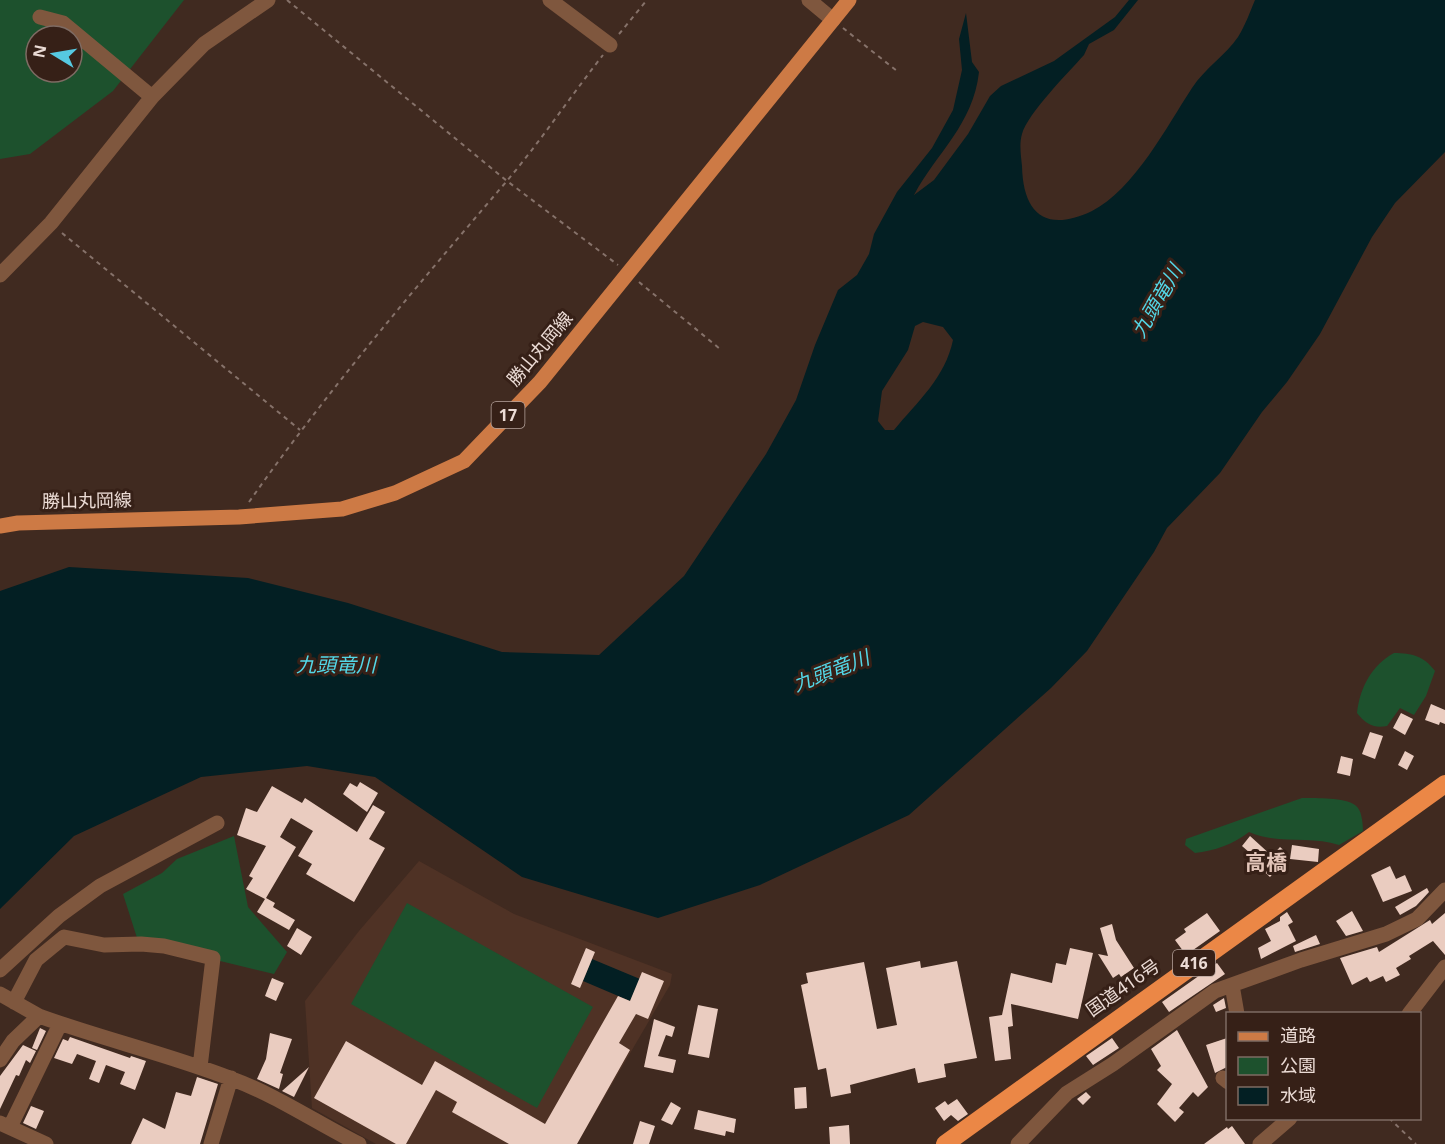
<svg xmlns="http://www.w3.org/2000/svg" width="1445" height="1144" viewBox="0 0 1445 1144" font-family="'Noto Sans','Noto Sans JP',sans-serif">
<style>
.built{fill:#4f3225}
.green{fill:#1d512d;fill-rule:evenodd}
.water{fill:#031f23;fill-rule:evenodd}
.building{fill:#eaccc0}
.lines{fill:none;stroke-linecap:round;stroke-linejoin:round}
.path{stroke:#86726a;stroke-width:2;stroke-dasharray:4.5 4.5;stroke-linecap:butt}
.minor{stroke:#7f573e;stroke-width:15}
.major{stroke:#cd7a45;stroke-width:15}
.highway{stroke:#eb8746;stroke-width:18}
.labels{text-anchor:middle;stroke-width:6;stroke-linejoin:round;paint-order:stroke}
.shield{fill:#362017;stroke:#b5a39c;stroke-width:1.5}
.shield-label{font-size:16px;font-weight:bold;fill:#ebdbd5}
.street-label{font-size:18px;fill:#ebdbd5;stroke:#362017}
.water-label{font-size:20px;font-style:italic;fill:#53d7e7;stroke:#362017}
.quarter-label{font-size:21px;font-weight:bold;fill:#e3c5b9;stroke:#362017}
</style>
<rect width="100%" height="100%" fill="#402a20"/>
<path class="built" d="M419,861L514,914L672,974L670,985L577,1144H376L312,1108L305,1001L359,931Z"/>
<path class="green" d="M0,0H184L113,91L30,154L0,159ZM36,36H72V72H36Z
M1394,653C1412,653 1424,656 1435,671L1426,696L1414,715L1400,708L1387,726C1373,729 1365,723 1357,713C1360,687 1372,665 1394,653Z
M1302,798C1314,798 1352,797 1358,808C1362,813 1363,825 1363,831L1339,845C1310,835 1278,845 1249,832C1234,844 1214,851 1195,853L1185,845L1186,839Z
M234,836L248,907L287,952L274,974L138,941L123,894L162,873L177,859Z
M407,903L593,1007L537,1108L351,1004Z"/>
<path class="water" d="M1129,0H1138L1114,30L1089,44L1084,55C1068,73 1028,113 1022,134C1019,144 1021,156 1022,166C1023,214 1046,233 1092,211C1134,190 1167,126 1192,88C1205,68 1226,55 1238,37C1245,26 1250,12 1255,0H1445V152L1395,203L1372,237L1320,334L1287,382L1262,412L1220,473L1167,528L1154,552L1087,651L1051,688L909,815L760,885L658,918L522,877L375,777L307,766L201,777L74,836L0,909V591L69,567L248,578L348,603L502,652L599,655L684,576L766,454L796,400L815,345L838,290L857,275L869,254L874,234L897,192L932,148L953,110L962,70L959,39L966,13L972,62L979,72C973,125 937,152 914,195L934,180L968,134L990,96L1001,86L1054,61L1115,17ZM923,322L943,327L953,340C945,378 918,401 894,430H885L878,421L882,391L908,350L915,326Z
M592,959L640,979L630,1001L583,981Z"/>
<path class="building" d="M1431,704L1445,710V724L1440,722L1439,725L1425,720Z
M1401,713L1413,719L1405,735L1393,728Z
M1370,732L1383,736L1375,759L1362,754Z
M1405,751L1414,756L1407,770L1398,765Z
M1341,756L1353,759L1350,776L1337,773Z
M360,782L378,793L367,812L343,794L350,783L357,787Z
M272,786L302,803L305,798L357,832L373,805L385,812L369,839L385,848L354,902L306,874L312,864L298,856L313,831L291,818L280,837L296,847L266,898L275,903L273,907L295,920L289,930L257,912L265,899L246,889L253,878L249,876L266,846L237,835L246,808L257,812Z
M1250,836L1272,856L1280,847L1289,855L1270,877L1255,863L1258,860L1242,846Z
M1292,845L1319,849L1318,862L1290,859Z
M1390,866L1396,879L1405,875L1412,891L1383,902L1371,875Z
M1427,888L1429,892L1416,906L1400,915L1395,907Z
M1352,911L1363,931L1346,936L1336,921Z
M1287,912L1293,922L1288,925L1296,941L1261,959L1258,948L1271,941L1265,929L1280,921V917Z
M1207,913L1220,931L1186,955L1175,940L1186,932L1184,929Z
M1445,913V955L1433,941L1409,956L1411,959L1396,968L1400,975L1386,982L1383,976L1370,982L1367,977L1352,985L1340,958L1377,947L1379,952L1430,920L1432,924Z
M1112,924L1116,940L1134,968L1121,977L1119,974L1113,978L1098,954L1108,956L1100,928Z
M297,928L312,937L301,955L287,946Z
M1316,935L1320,944L1295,952L1293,946Z
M586,948L595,952L580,988L571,984Z
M1070,948L1093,953L1078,1019L1011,1004L1013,1026L1008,1027L1011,1059L995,1061L989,1017L1002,1015L1011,973L1052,983L1056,963L1066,965Z
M920,961L921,968L957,961L977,1058L944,1064L946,1077L918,1083L915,1068L850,1085L851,1093L831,1097L826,1068L818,1070L801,985L808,983L806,973L864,962L877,1029L897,1025L886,968Z
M1217,963L1225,974L1169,1012L1162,1002Z
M642,972L664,981L648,1019L636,1014L619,1043L630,1050L577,1144H509L452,1112L457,1102L436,1090L406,1144H396L314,1098L346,1041L422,1085L435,1061L545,1124L618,996L630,1001Z
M272,978L284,983L276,1001L265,996Z
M1224,998L1226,1008L1216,1012L1213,1005Z
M698,1005L718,1009L709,1058L688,1054Z
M654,1019L675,1027L672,1037L666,1035L658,1056L676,1060L673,1073L644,1067Z
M40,1028L46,1031L37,1050L32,1048Z
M1177,1030L1208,1087L1198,1097L1193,1092L1179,1108L1184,1112L1175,1122L1157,1104L1172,1084L1157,1070L1161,1066L1151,1049Z
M270,1033L292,1039L280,1073L283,1074L279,1089L257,1079L266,1059Z
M70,1037L130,1058L131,1056L146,1061L135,1090L120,1084L125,1072L106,1065L99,1083L89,1079L96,1061L77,1054L72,1064L54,1058L63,1039L68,1041Z
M1112,1038L1119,1048L1093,1065L1086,1056Z
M1227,1038V1067L1215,1073L1206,1045Z
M23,1045L36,1051L30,1063L26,1060L19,1076L16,1075L0,1109V1076Z
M309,1067L294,1097L282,1091Z
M197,1077L218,1084L200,1144H131L143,1118L165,1129L176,1092L191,1096Z
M806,1087L807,1108L795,1109L794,1088Z
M1086,1092L1091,1097L1083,1105L1077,1099Z
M957,1099L968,1114L958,1121L951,1115L944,1121L935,1108L945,1101L948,1105Z
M671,1102L681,1108L672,1125L661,1120Z
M31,1106L44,1111L36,1129L23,1123Z
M698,1110L736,1119L734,1133L726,1131L725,1136L694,1129Z
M640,1121L655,1126L649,1144H633Z
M849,1125L850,1144H830L829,1127Z
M1232,1126L1245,1144H1204L1227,1127L1228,1129Z"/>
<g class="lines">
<path class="path" d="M287,0L507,181L618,265
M843,28L897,71
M619,34L647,0
M62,233L300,430
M639,282L720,349
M249,502C328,390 417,286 506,182C540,142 570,97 603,55
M1389,1118L1416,1144"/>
<path class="minor" d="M550,0L610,45
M809,0L833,20
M40,17L63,23L152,97
M0,275L51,223L152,97L204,44L268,0
M0,970L59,916L100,886L217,823
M1232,985L1237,1014
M0,994L39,1016
M14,1002L36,960L64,937L104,945L141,944L164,946L213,958L200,1067
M1409,1014L1445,967
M0,1060L13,1041L39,1016C102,1039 168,1054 232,1079C276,1095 317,1123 359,1144
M1223,1078L1228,1082
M0,1123L46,1144
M10,1127L60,1024
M211,1144L231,1078
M1018,1144L1067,1093L1113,1064L1215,991L1301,960L1386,934L1417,919L1445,890
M1260,1144L1290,1118"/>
<path class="major" d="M0,526L18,523L239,517L342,509L395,493L464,461L540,382L849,0"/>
<path class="highway" d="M945,1144L1445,784"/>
</g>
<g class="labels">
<g class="shield">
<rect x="491.5" y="402" width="33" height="26" rx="4.5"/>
<rect x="1173" y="950" width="42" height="26" rx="4.5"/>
</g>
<g class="shield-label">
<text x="508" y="421">17</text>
<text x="1194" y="969">416</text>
</g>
<g class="street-label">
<text transform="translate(540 349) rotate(-50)" y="6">勝山丸岡線</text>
<text transform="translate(87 501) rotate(-1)" y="6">勝山丸岡線</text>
<text transform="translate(1123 988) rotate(-35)" y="6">国道416号</text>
</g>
<g class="water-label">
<text transform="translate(1157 301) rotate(-60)" y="7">九頭竜川</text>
<text x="336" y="672">九頭竜川</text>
<text transform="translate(831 671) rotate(-21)" y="7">九頭竜川</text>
</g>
<g class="quarter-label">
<text x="1266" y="870">高橋</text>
</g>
</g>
<rect x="1226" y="1012" width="195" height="108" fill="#362017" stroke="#7e6b63" stroke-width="1.5"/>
<rect x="1238" y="1032" width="30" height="9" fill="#cd7a45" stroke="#7e6b63" stroke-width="1.5"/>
<text x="1280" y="1042" font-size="18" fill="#ebdbd5">道路</text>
<rect x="1238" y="1057" width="30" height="18" fill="#1d512d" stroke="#7e6b63" stroke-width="1.5"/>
<text x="1280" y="1072" font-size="18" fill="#ebdbd5">公園</text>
<rect x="1238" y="1087" width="30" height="18" fill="#031f23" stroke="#7e6b63" stroke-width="1.5"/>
<text x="1280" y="1102" font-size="18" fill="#ebdbd5">水域</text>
<g transform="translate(54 54) rotate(281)"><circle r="28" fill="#362017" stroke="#7e6b63" stroke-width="1.5"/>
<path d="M0-4.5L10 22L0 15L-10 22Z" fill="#56c9e1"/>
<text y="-9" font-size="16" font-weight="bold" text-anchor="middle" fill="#ebdbd5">N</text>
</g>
</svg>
